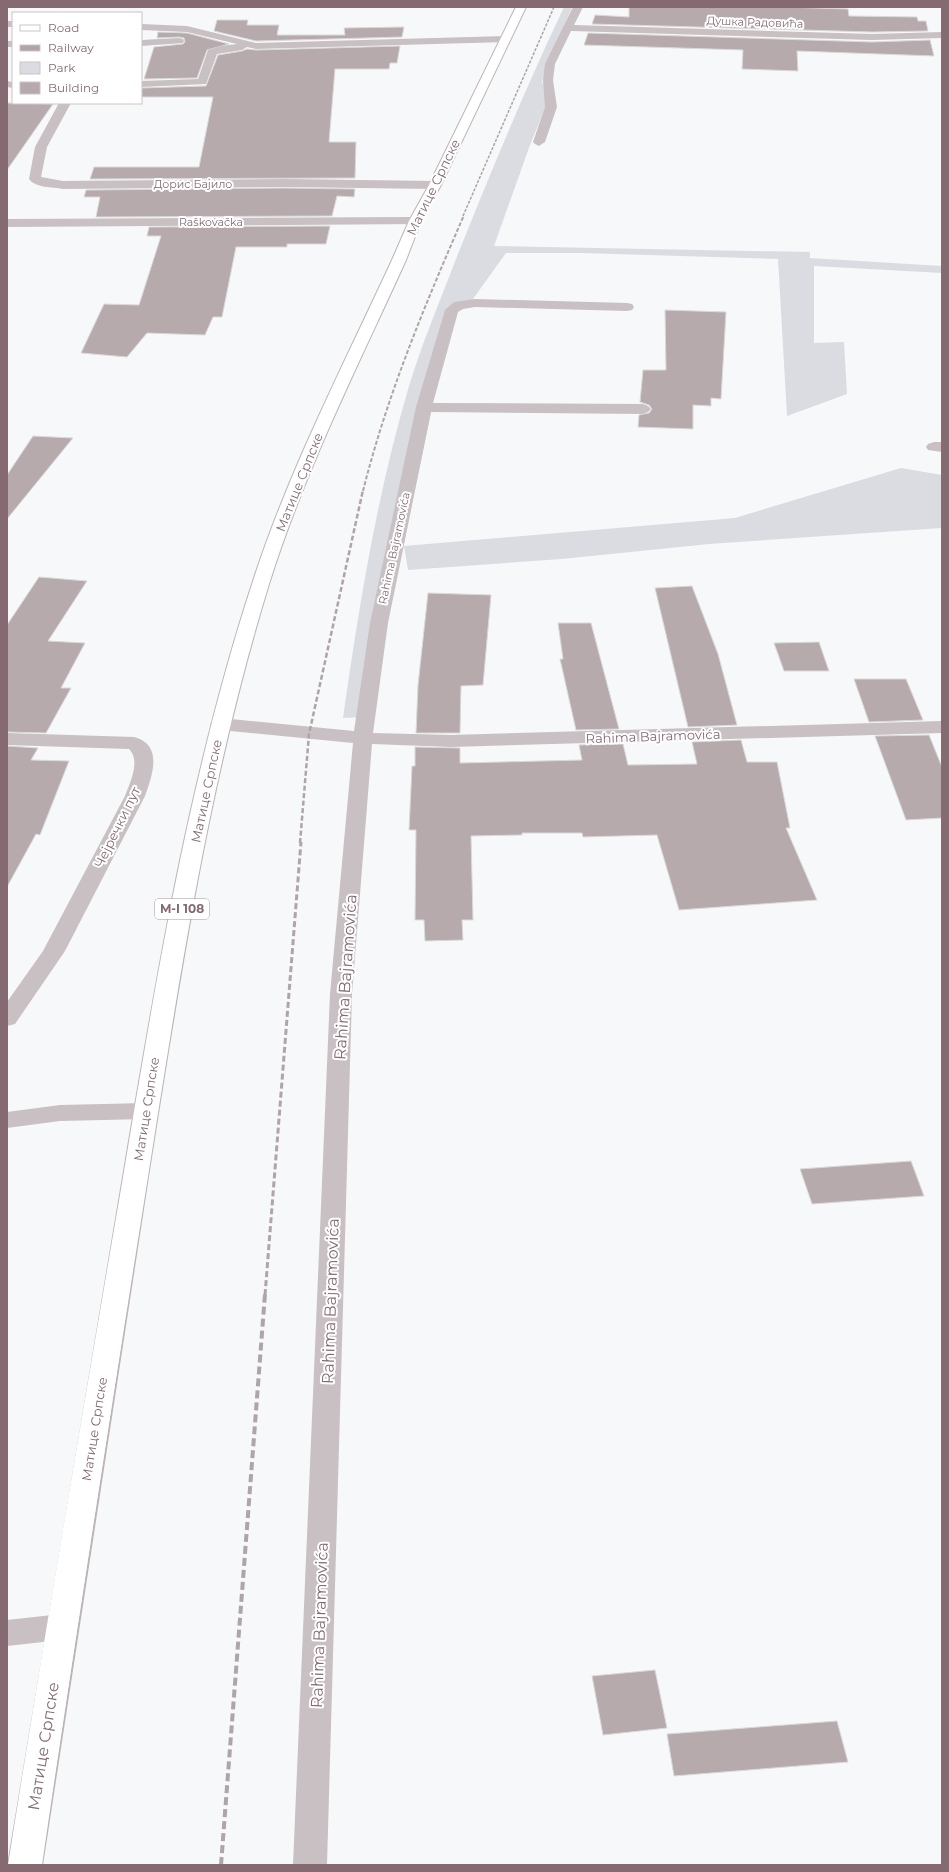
<svg xmlns="http://www.w3.org/2000/svg" width="949" height="1872" viewBox="0 0 949 1872" font-family="Montserrat,sans-serif">
<style>
.green{fill:#dbdce2}
.building{fill:#b7aaad;stroke:#d9dada}
.lines{fill:none;stroke-linecap:round;stroke-linejoin:round}
.primary-casing{stroke:#bcb4b7;stroke-width:2}
.street{fill:#c8c0c3;fill-rule:evenodd}
.primary{fill:#fff;fill-rule:evenodd}
.rail-far4{stroke:#afa4a7;stroke-width:1.5;stroke-dasharray:3 1.5;stroke-linecap:butt}
.rail-far3{stroke:#afa4a7;stroke-width:2;stroke-dasharray:4 2;stroke-linecap:butt}
.rail-far2{stroke:#afa4a7;stroke-width:2.5;stroke-dasharray:5 2.5;stroke-linecap:butt}
.rail-far1{stroke:#afa4a7;stroke-width:3;stroke-dasharray:6 3;stroke-linecap:butt}
.rail{stroke:#afa4a7;stroke-width:4;stroke-dasharray:8 4;stroke-linecap:butt}
.labels{text-anchor:middle;stroke-width:4;stroke-linejoin:round;paint-order:stroke}
.far-street-label{font-size:11px;fill:#856a72;stroke:#fff}
.shield{fill:#fff;stroke:#aa979c;stroke-width:1}
.shield-label{font-size:12px;font-weight:bold;fill:#856a72}
.street-label{font-size:13px;fill:#856a72;stroke:#fff}
.near-street-label{font-size:16px;fill:#856a72;stroke:#fff}
</style>
<rect width="100%" height="100%" fill="#f7f8f9"/>
<path class="green" d="M564,7H572L544,74L542,82L548,92V101L530,145L494,246L810,252V258L942,266V273L814,266V343L844,342L847,394L787,416L778,259L582,253H506L468,306H453L368,717L343,718C359,606 377,494 409,386C422,343 440,301 456,259C490,174 525,89 564,7Z
M901,468L942,475V528L709,544L562,559L408,570L404,546L735,518Z"/>
<path class="building" d="M629,7H783L848,9L849,16L917,17L918,21H926L928,31L872,32L592,24L595,15L629,17Z
M217,20H248L247,25H279L277,35H345L344,28L404,27L402,37L256,41L214,31Z
M158,32L187,33L229,44L207,50L197,78L144,79L154,47L183,44L185,42L184,38L179,37L157,38Z
M588,33L872,42L930,40L934,56L797,51L798,71L742,69L743,50L584,45Z
M400,46L397,63H390L389,69H335L329,142H356L355,178L90,179L94,167H199L213,97H141V88L206,86L218,55L242,51L247,49L256,50Z
M7,103L53,104L7,170Z
M285,188L355,189L354,197L337,196L332,216L96,217L100,197H84L86,190Z
M330,226L326,244H287V247H236L222,317H213L205,335L147,333L127,357L81,353L104,304L139,305L161,236H147L149,227Z
M665,310L726,312L721,399L711,398V406L693,405V429L638,427L639,415L649,413L652,409L649,405L640,402L643,370H666Z
M33,436L73,438L7,519V475Z
M39,577L87,581L48,641L85,643L61,688H71L46,733L7,732V625Z
M692,586L718,654L737,725L688,727L655,588Z
M428,593L491,595L483,685L461,686L460,733H416L418,685Z
M558,623H591L619,729L576,730L560,659H563Z
M819,642L829,671H784L774,643Z
M854,679H906L923,720L869,722Z
M929,735L942,767V818L906,820L875,736Z
M741,740L747,762H777L790,828H786L817,900L679,910L657,835L583,837L582,833H522V835L471,836L473,920H462L463,940L425,941L424,920H415L416,830H409L412,766H415V747L460,748V763L582,760L579,745L623,744L628,765L697,764L692,742Z
M7,746L38,748L31,760L69,761L40,835L36,834L7,887Z
M911,1161L924,1196L812,1204L800,1169Z
M655,1670L667,1728L603,1735L592,1676Z
M837,1721L848,1762L674,1776L667,1734Z"/>
<g class="lines">
<defs>
<path id="primary" d="M516,7H526L441,185L421,221L406,260C358,366 305,470 270,581C209,777 179,981 147,1183C111,1410 75,1637 42,1865H8C44,1637 83,1410 122,1183C156,980 189,776 253,581C289,470 343,366 392,260L409,221L429,185Z"/>
</defs>
<use href="#primary" class="primary-casing"/>
<path class="street" d="M573,7H583L574,25L872,34L942,32V38L872,40L571,31L555,64L553,80L557,107L545,142L539,146L535,144L533,142L545,107L543,80L545,64Z
M7,21H13V27H7Z
M141,24L187,26L256,43L506,36L511,39L506,42L256,49L247,47L242,50L217,54L206,84L141,87V81L198,79L208,50L221,46L237,44L187,32L141,30Z
M179,38L183,39L184,41L183,43L141,46V40Z
M7,41H13V47H7Z
M7,81L13,82V88L7,87Z
M59,103H71L47,147L41,177L63,181L285,179L435,181L441,185L435,189L285,187L63,189C53,187 35,188 29,179L35,147Z
M415,217L420,218L421,221L420,224L7,227V219Z
M475,299L627,303L632,304L634,307L632,310L627,311L475,307L463,309L458,312L433,403L643,404L648,406L651,409L648,412L643,414L431,412L388,623L373,733L451,735L942,721V733L451,747L372,744L352,994L327,1865H293L330,994L353,743L220,730L213,728L210,724L213,720L220,718L354,731L370,623L416,407L445,310L454,302Z
M934,442H942V452L928,450L926,447L928,444Z
M7,733L134,737C164,745 152,776 145,796L65,951L15,1024L7,1026V1002L43,951L125,796C130,782 141,761 129,749L7,745Z
M146,1103L155,1105L158,1111L155,1117L146,1119L60,1121L7,1128V1112L60,1105Z
M61,1614L72,1618L76,1627L72,1636L61,1640L7,1646V1620Z"/>
<use href="#primary" class="primary"/>
<path class="rail-far4" d="M463,216L554,7"/>
<path class="rail-far3" d="M363,491C387,395 425,305 464,215"/>
<path class="rail-far2" d="M300,843L309,734L363,490"/>
<path class="rail-far1" d="M265,1295L301,842"/>
<path class="rail" d="M221,1865L265,1294"/>
</g>
<g class="labels">
<g class="far-street-label">
<text transform="translate(755 22) rotate(2)" y="4">Душка Радовића</text>
<text x="193" y="188">Дорис Бајило</text>
<text x="211" y="226">Raškovačka</text>
<text transform="translate(394 548) rotate(-78)" y="4">Rahima Bajramovića</text>
</g>
<rect class="shield" x="155" y="899" width="54" height="20" rx="3"/>
<g class="shield-label">
<text x="182" y="913">M-I 108</text>
</g>
<g class="street-label">
<text transform="translate(433 187) rotate(-64)" y="5">Матице Српске</text>
<text transform="translate(299 482) rotate(-68)" y="5">Матице Српске</text>
<text transform="translate(653 736) rotate(-2)" y="5">Rahima Bajramovića</text>
<text transform="translate(206 791) rotate(-78)" y="5">Матице Српске</text>
<text transform="translate(117 827) rotate(-64)" y="5">Чејречки пут</text>
<text transform="translate(146 1109) rotate(-81)" y="5">Матице Српске</text>
<text transform="translate(94 1429) rotate(-81)" y="5">Матице Српске</text>
</g>
<g class="near-street-label">
<text transform="translate(345 977) rotate(-86)" y="6">Rahima Bajramovića</text>
<text transform="translate(330 1301) rotate(-88)" y="6">Rahima Bajramovića</text>
<text transform="translate(319 1625) rotate(-88)" y="6">Rahima Bajramovića</text>
<text transform="translate(43 1746) rotate(-81)" y="6">Матице Српске</text>
</g>
</g>
<rect width="949" height="1872" fill="none" stroke="#856a72" stroke-width="16"/>
<rect x="12" y="12" width="130" height="92" fill="#ffffff" stroke="#cec3c7"/>
<rect x="20" y="25" width="20" height="6" fill="#ffffff" stroke="#cec3c7"/>
<text x="48" y="32" font-size="12" fill="#856a72">Road</text>
<rect x="20" y="45" width="20" height="6" fill="#afa4a7" stroke="#cec3c7"/>
<text x="48" y="52" font-size="12" fill="#856a72">Railway</text>
<rect x="20" y="62" width="20" height="12" fill="#dbdce2" stroke="#cec3c7"/>
<text x="48" y="72" font-size="12" fill="#856a72">Park</text>
<rect x="20" y="82" width="20" height="12" fill="#b7aaad" stroke="#cec3c7"/>
<text x="48" y="92" font-size="12" fill="#856a72">Building</text>
</svg>
